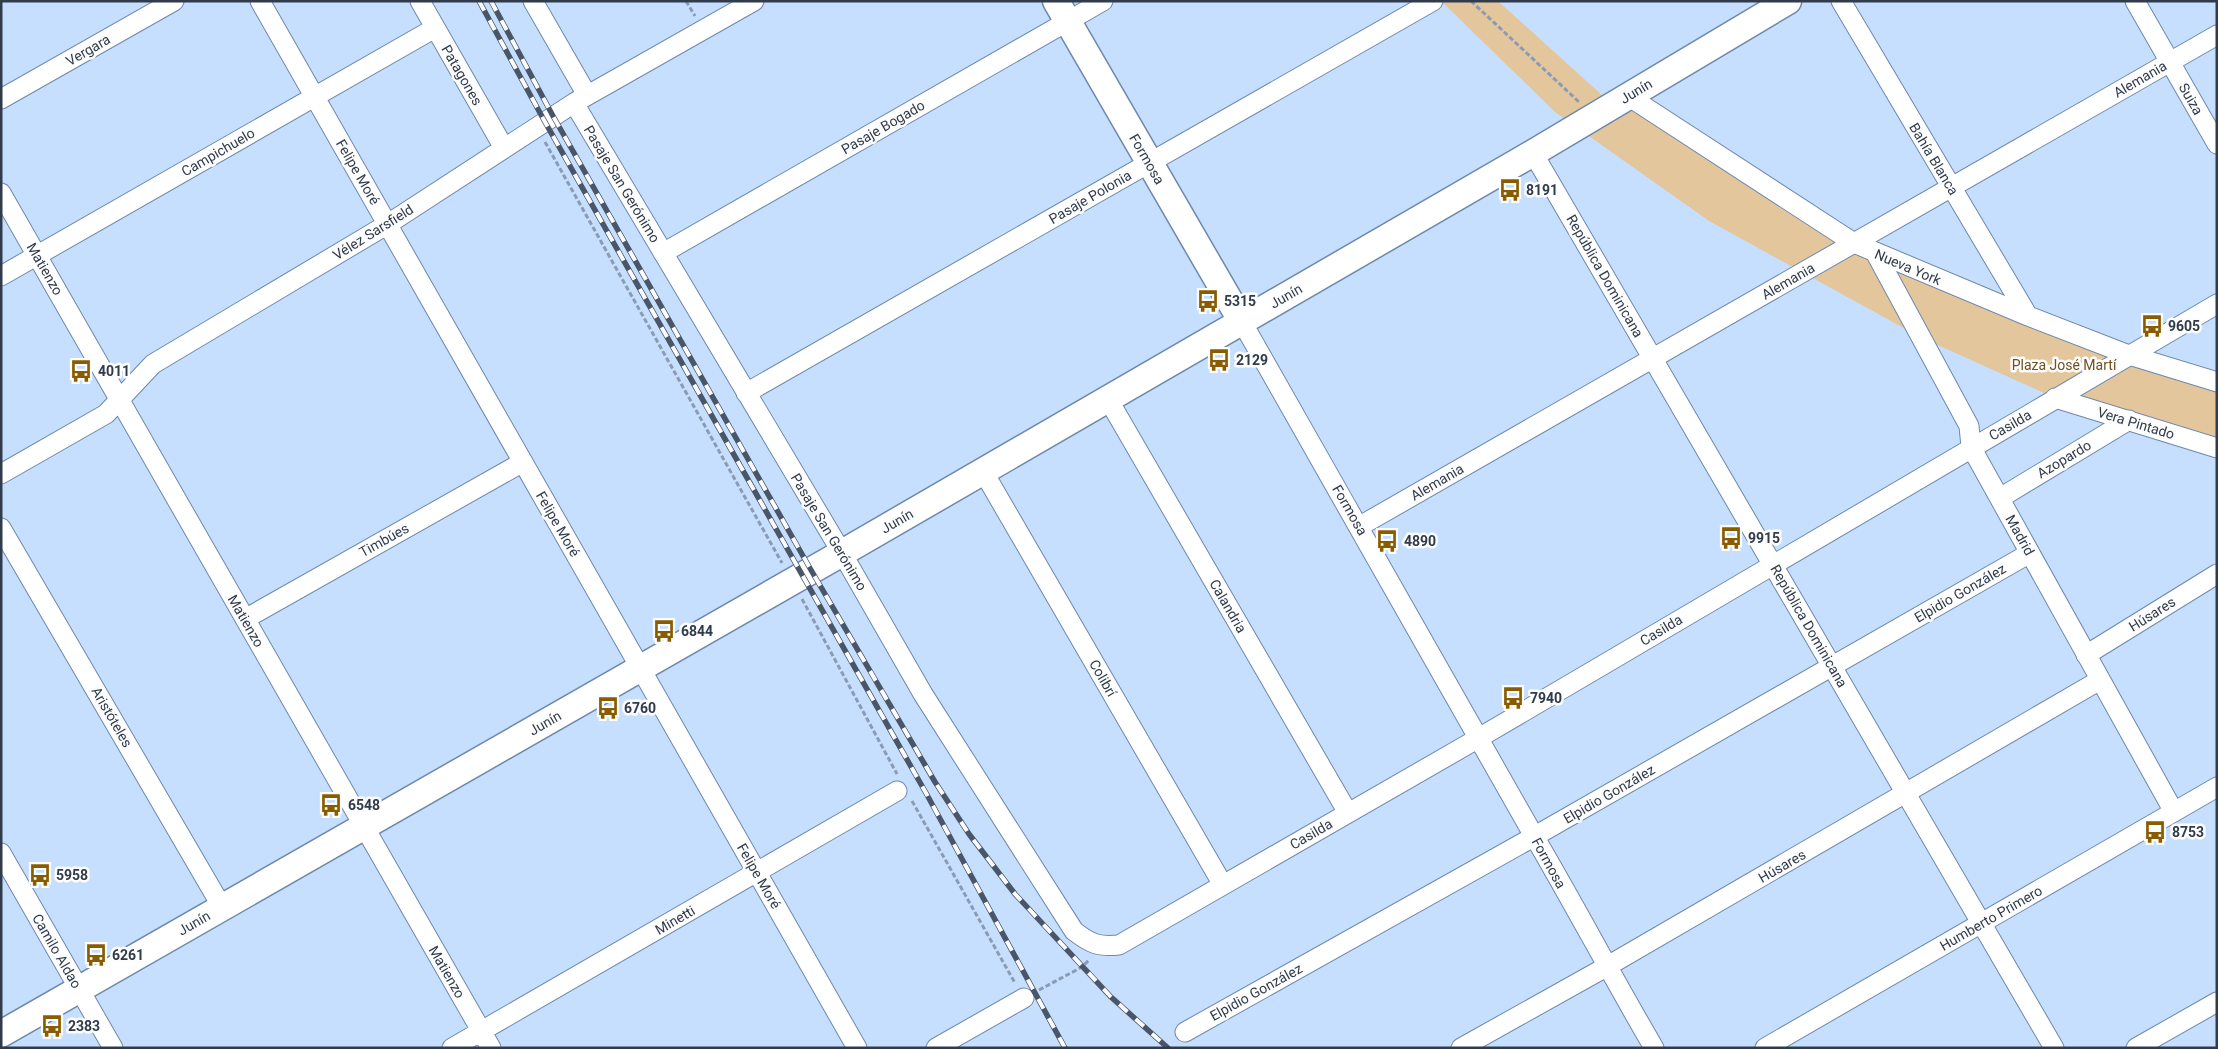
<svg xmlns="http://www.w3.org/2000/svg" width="2218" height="1049" viewBox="0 0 2218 1049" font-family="Roboto,sans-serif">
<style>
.green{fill:#e4c69c}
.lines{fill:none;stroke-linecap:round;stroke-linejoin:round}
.minor-casing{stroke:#6d88ac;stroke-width:21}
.secondary-casing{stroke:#6d88ac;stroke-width:29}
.path{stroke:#8a9cb5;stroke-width:3;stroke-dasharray:5 2.5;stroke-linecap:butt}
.minor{stroke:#fff;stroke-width:19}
.secondary{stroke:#fff;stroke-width:26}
.rail-casing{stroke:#495669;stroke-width:5.5}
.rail{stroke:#fdfdfd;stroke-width:4;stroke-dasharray:11;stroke-linecap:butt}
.labels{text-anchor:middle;stroke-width:5;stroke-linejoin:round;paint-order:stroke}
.street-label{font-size:14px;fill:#303b4b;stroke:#fdfdfd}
.poi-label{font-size:14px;font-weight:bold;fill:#303b4b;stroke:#fdfdfd;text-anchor:start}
.park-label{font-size:14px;fill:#70501f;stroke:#fdfdfd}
</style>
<rect width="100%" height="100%" fill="#c7dffe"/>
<path class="green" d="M1441,1H1498L1613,105L1628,96L1854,243L2217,382V448L2055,398L1920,337L1709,221L1555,112Z"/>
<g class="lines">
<defs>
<path id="minor" d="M260,1L857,1048
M420,1L504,148
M533,1L587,95
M1841,1L2028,316
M2135,1L2217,144
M1628,96L1854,243L2028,316L2129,355L2217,382
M1,99L174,1
M574,103L842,553L923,694L1074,931C1091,944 1098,947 1119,945L1477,739L2217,304
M1533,153L2054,1048
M1,193L491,1048
M663,253L1103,1
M1876,254L1969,426L1971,447L2174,812
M1,276L435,28
M1242,322C1340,493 1435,665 1534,836C1575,906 1613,978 1654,1048
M746,393L1433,1
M2055,398L2217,448
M1108,399L1348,813
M983,471L1223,885
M1,474L106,414L153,364L388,224L574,103L754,1
M2000,498L2129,420
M1360,526L2217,35
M1,528L222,907
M245,619L523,462
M2086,655L2217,574
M1,853L113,1048
M1185,1032L1535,836L2030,553
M452,1048L897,791
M936,1048L1024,998
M1461,1048L1606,967L2100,680
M1765,1048L2217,787
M2136,1048L2217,1002"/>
<path id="secondary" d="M1056,1L1242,322
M1,1034L842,553L1533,153L1788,1"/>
</defs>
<use href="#minor" class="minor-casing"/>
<use href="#secondary" class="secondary-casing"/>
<path class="path" d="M686,1L695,16
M1471,1L1579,102
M545,142L782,563
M802,599L897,774
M912,801L1015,983
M1039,990L1082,967L1089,960"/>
<use href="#minor" class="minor"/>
<use href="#secondary" class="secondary"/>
<defs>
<path id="rail" d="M479,1L545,122L926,793L1065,1048
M491,1L553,116L811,570L935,782L969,834L1015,894L1111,997L1168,1048"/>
</defs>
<use href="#rail" class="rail-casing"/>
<use href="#rail" class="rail"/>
</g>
<defs>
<symbol id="bus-bare" viewBox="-9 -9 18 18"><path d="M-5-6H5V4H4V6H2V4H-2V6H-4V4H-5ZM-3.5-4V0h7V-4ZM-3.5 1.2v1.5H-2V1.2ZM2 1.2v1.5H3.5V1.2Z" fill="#895c00" stroke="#fdfdfd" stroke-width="2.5" paint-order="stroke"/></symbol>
</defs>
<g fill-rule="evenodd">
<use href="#bus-bare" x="1494" y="174" width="32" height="32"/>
<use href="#bus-bare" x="1192" y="285" width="32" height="32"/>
<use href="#bus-bare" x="2136" y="310" width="32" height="32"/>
<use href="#bus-bare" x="1203" y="344" width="32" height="32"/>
<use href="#bus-bare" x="65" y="355" width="32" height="32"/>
<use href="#bus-bare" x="1715" y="522" width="32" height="32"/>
<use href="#bus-bare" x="1371" y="525" width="32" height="32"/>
<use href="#bus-bare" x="648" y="615" width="32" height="32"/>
<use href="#bus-bare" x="1497" y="682" width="32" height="32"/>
<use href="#bus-bare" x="592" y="692" width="32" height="32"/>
<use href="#bus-bare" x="315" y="789" width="32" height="32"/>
<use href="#bus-bare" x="2139" y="816" width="32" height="32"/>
<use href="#bus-bare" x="24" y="859" width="32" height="32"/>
<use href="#bus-bare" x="80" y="939" width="32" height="32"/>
<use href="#bus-bare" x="36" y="1010" width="32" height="32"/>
</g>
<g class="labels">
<g class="street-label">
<text transform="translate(88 50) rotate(-30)" y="5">Vergara</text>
<text transform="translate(462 75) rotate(60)" y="5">Patagones</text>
<text transform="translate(2140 79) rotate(-30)" y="5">Alemania</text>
<text transform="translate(1636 91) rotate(-31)" y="5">Junín</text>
<text transform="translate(2191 99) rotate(60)" y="5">Suiza</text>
<text transform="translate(883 127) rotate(-30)" y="5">Pasaje Bogado</text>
<text transform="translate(218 152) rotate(-30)" y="5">Campichuelo</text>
<text transform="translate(1147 159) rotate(60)" y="5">Formosa</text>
<text transform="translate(1934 159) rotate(59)" y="5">Bahía Blanca</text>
<text transform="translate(358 172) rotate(60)" y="5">Felipe Moré</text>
<text transform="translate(622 184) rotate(59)" y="5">Pasaje San Gerónimo</text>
<text transform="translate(1090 197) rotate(-30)" y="5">Pasaje Polonia</text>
<text transform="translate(373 232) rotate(-32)" y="5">Vélez Sarsfield</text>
<text transform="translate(1908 267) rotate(23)" y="5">Nueva York</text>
<text transform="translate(45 269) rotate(60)" y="5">Matienzo</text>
<text transform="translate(1605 276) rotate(60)" y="5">República Dominicana</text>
<text transform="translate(1788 281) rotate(-30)" y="5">Alemania</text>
<text transform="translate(1286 296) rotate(-30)" y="5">Junín</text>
<text transform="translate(2136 423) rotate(17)" y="5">Vera Pintado</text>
<text transform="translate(2010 425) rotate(-30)" y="5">Casilda</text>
<text transform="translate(2064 459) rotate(-31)" y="5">Azopardo</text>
<text transform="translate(1437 482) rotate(-30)" y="5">Alemania</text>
<text transform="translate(1350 510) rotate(60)" y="5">Formosa</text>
<text transform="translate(897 521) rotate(-30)" y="5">Junín</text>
<text transform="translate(558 524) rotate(60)" y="5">Felipe Moré</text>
<text transform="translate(829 532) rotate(59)" y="5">Pasaje San Gerónimo</text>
<text transform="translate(2020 535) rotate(61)" y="5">Madrid</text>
<text transform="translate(384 540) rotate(-29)" y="5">Timbúes</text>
<text transform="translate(1960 593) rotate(-30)" y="5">Elpidio González</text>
<text transform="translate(1228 606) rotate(60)" y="5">Calandria</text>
<text transform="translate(2152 614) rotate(-32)" y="5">Húsares</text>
<text transform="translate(246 621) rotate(60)" y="5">Matienzo</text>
<text transform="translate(1809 626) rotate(60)" y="5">República Dominicana</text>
<text transform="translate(1661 630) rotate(-31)" y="5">Casilda</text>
<text transform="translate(1103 678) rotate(60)" y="5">Colibrí</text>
<text transform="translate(112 717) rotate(60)" y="5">Aristóteles</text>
<text transform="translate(545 723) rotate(-30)" y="5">Junín</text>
<text transform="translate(1609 794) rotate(-30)" y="5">Elpidio González</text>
<text transform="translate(1311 834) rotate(-30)" y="5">Casilda</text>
<text transform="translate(1549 863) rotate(61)" y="5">Formosa</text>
<text transform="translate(1782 866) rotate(-30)" y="5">Húsares</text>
<text transform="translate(759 876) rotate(60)" y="5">Felipe Moré</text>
<text transform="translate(1991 918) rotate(-30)" y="5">Humberto Primero</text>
<text transform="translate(675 920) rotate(-30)" y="5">Minetti</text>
<text transform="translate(194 923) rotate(-30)" y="5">Junín</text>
<text transform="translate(57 951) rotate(60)" y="5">Camilo Aldao</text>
<text transform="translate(447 972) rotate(60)" y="5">Matienzo</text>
<text transform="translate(1256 992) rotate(-29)" y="5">Elpidio González</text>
</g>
<g class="poi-label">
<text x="1526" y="195">8191</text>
<text x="1224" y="306">5315</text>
<text x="2168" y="331">9605</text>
<text x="1236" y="365">2129</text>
<text x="98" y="376">4011</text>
<text x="1748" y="543">9915</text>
<text x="1404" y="546">4890</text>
<text x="681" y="636">6844</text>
<text x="1530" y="703">7940</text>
<text x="624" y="713">6760</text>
<text x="348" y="810">6548</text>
<text x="2172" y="837">8753</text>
<text x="56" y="880">5958</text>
<text x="112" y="960">6261</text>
<text x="68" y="1031">2383</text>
</g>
<g class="park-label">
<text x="2064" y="370">Plaza José Martí</text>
</g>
</g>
<rect width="2218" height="1049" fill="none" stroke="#303b4b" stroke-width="5"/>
</svg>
